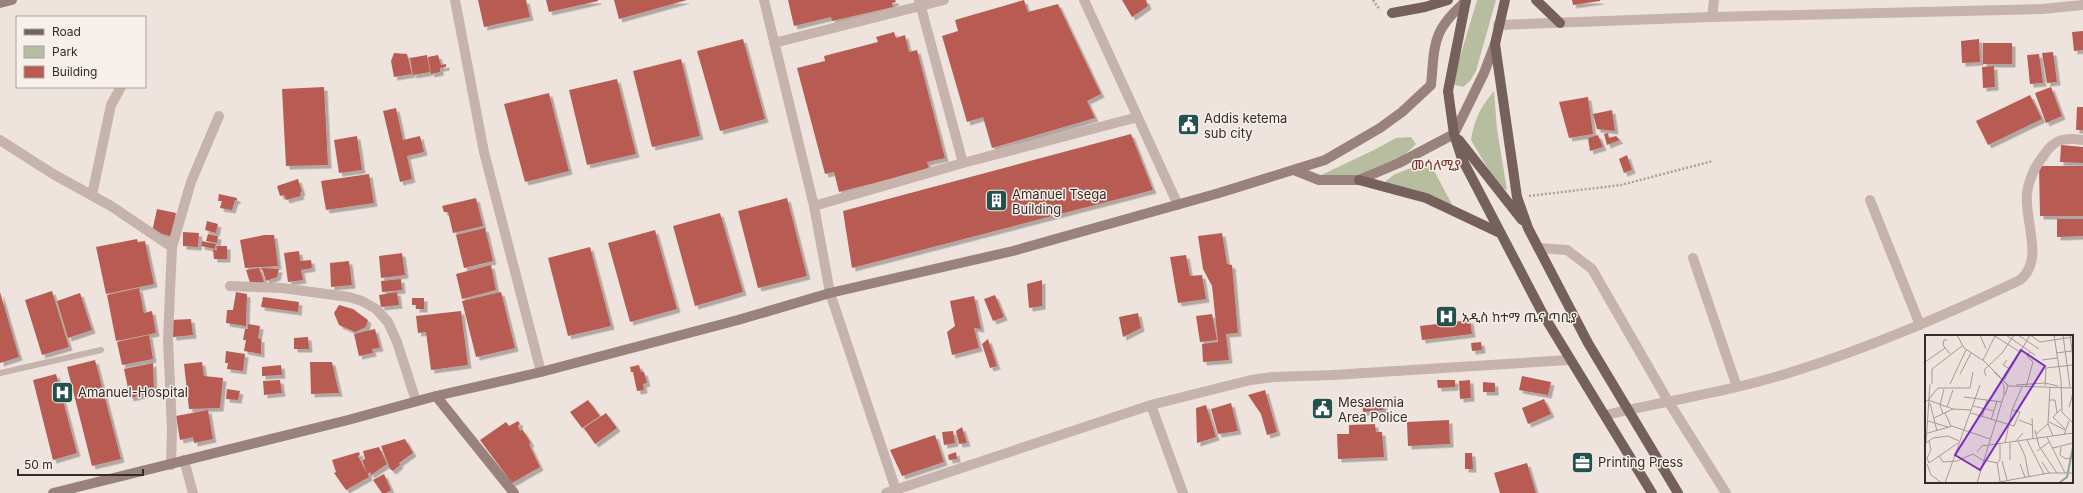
<svg xmlns="http://www.w3.org/2000/svg" width="2083" height="493" viewBox="0 0 2083 493" font-family="Inter,'Noto Sans Ethiopic',sans-serif">
<style>
.green{fill:#b7bd9f}
.building{fill:#b85c53;filter:url(#shadow)}
.lines{fill:none;stroke-linecap:round;stroke-linejoin:round}
.path{stroke:#b29d95;stroke-width:2.5;stroke-dasharray:2 2;stroke-linecap:butt}
.lane{stroke:#c6b3ab;stroke-width:6}
.street{stroke:#c6b3ab;stroke-width:10}
.secondary{stroke:#99827c;stroke-width:10}
.primary{stroke:#75605c;stroke-width:10}
.labels{text-anchor:middle;stroke-width:3;stroke-linejoin:round;paint-order:stroke}
.poi-label{font-size:13px;fill:#352b29;stroke:#f7efe9;text-anchor:start}
.neighbourhood-label{font-size:14px;fill:#7a322b;stroke:#f7efe9}
.inset-river{fill:none;stroke:#80a9a4;stroke-width:2}
.inset-road{fill:none;stroke:#a59a95;stroke-width:1}
.view{fill:#7b2cbf;fill-opacity:0.15;stroke:#7b2cbf;stroke-width:2}
.inset-edge{fill:none;stroke:#352b29;stroke-width:2}
</style>
<defs>
<filter id="shadow"><feDropShadow dx="3.5" dy="3.5" stdDeviation="0" flood-color="#0004"/></filter>
</defs>
<rect width="100%" height="100%" fill="#efe4dd"/>
<path class="green" d="M1477,0H1496L1476,71L1470,81L1463,87L1452,84Z
M1494,91L1497,129L1507,190L1498,186L1471,140C1475,118 1480,108 1494,91Z
M1411,137L1416,144C1403,159 1381,170 1363,176C1352,179 1329,177 1317,177L1374,150L1396,138Z
M1419,165L1432,167L1454,208L1385,189L1386,181L1395,174Z"/>
<path class="building" d="M478,0H526L530,17L484,27Z
M546,0H598V1L549,12Z
M614,0H687L619,19Z
M788,0H895L896,2L892,3L893,7L832,21L831,17L794,26Z
M1024,0L1028,12L1058,4L1101,94L1087,101L1095,118L992,148L983,117L967,122L942,36L958,31L955,20Z
M1122,0H1146L1148,6L1132,17Z
M1572,0H1600V1L1573,5Z
M2083,31V50L2074,51L2072,32Z
M894,32L896,38L905,35L909,52L917,50L945,158L927,162L929,169L839,192L834,172L825,174L797,68L825,61L824,56L878,42L876,37Z
M743,39L765,119L720,131L697,51Z
M1979,39L1980,62L1962,63L1961,41Z
M1983,43H2012V64H1983Z
M2053,52L2057,82L2047,83L2042,53Z
M394,53L407,54L412,74L394,77L391,61Z
M2039,54L2043,83L2030,84L2027,55Z
M427,55L430,72L413,75L410,58Z
M438,55L441,65L446,64V67L440,68V72L431,74L428,57Z
M681,59L700,136L652,147L633,71Z
M1994,66L1995,87L1983,88L1982,67Z
M617,79L636,154L587,165L569,90Z
M324,87L328,165L286,166L282,89Z
M2051,87L2062,116L2046,123L2035,93Z
M549,93L569,171L525,182L504,104Z
M2030,95L2042,119L1988,145L1976,121Z
M1588,97L1593,134L1569,138L1559,102Z
M2077,107H2083V130H2076Z
M396,108L403,140L420,136L424,152L407,156L412,179L400,182L383,111Z
M1612,110L1615,131L1597,129L1593,114Z
M1608,133L1609,138L1616,136L1620,140L1607,145L1604,134Z
M1131,134L1153,190L852,268L843,211Z
M1598,135L1603,147L1590,151L1588,138Z
M357,136L362,170L339,173L334,140Z
M2061,145L2083,147V163L2060,162Z
M1627,155L1632,170L1624,173L1619,159Z
M2039,166H2083V216H2040Z
M369,174L374,203L326,210L321,181Z
M298,179L302,192L300,193L301,196L286,200L284,195L280,196L277,186Z
M219,194L237,198V201L235,200L232,210L220,208L222,201H218Z
M476,198L483,226L453,233L448,212H444L442,206Z
M787,198L807,276L758,288L738,211Z
M157,209L176,213L171,236L152,232Z
M720,213L743,292L695,306L673,226Z
M2057,219H2083V236L2057,237Z
M207,221L218,224L216,233L205,230Z
M485,228L493,261L464,268L456,235Z
M655,230L677,309L630,322L608,243Z
M183,232L199,233L198,247L183,246Z
M1222,233L1227,264L1232,265L1238,333L1226,334L1229,360L1203,362L1202,344L1218,342L1212,286L1203,269L1198,236Z
M208,234L218,236L217,243L206,241Z
M264,235H274L278,266L245,268L240,240Z
M137,239L138,242L145,241L154,284L106,294L96,247Z
M202,241L216,244L215,249L201,246Z
M216,246H227V259H214L213,250H217Z
M590,247L611,326L568,336L548,258Z
M299,251L300,261L311,260L312,268L301,270L303,280L288,282L284,253Z
M402,253L405,275L381,278L379,256Z
M1186,255L1190,276L1202,275L1206,299L1178,303L1170,257Z
M349,261L352,285L331,287L330,263Z
M491,265L496,290L462,299L456,274Z
M259,268L264,282L251,286L246,270Z
M262,268L279,269L277,277L266,281Z
M401,279L402,290L382,292L381,281Z
M1042,280V306L1029,308L1027,284Z
M139,288L144,313L152,311L156,333L116,341L107,295Z
M52,291L69,347L42,355L25,300Z
M0,292L19,357L0,363Z
M236,292L247,294L246,326L226,323L227,310H233Z
M397,292L399,305L381,307L379,295Z
M501,292L515,348L476,357L462,301Z
M80,293L92,330L68,338L57,301Z
M995,295L1004,317L993,321L984,299Z
M974,296L981,329L974,328L979,348L952,355L947,332L955,326L950,301Z
M263,297L299,302L298,312L261,307Z
M412,298H424V309H416V305H412Z
M339,305L353,309L368,320L366,327L355,332L339,325L334,313Z
M461,311L468,365L431,370L426,332L418,333L416,316Z
M1138,313L1141,328L1123,337L1119,317Z
M1212,314L1217,340L1200,342L1196,316Z
M191,319L193,335L173,337L171,320Z
M1470,320L1472,334L1422,340L1420,326Z
M248,324L260,326L258,338L261,339V354L244,351L246,340H243L245,329H248Z
M375,329L380,348L372,349L373,353L359,356L354,334Z
M149,335L153,359L122,365L117,342Z
M308,337L309,349H294V338Z
M988,339L997,366L990,368L982,344Z
M1481,342L1482,350L1472,351L1471,343Z
M226,351L245,354L243,371L227,369L228,363H225Z
M95,360L121,459L92,466L67,367Z
M202,362L204,376L223,378L220,408L189,409L184,364Z
M310,362H332L339,393L311,394Z
M153,363L154,392L130,398L124,369Z
M281,365L282,375L262,376V367Z
M639,365L641,372H644L647,383L643,384L644,390L637,391L633,372H631L630,367Z
M56,374L77,453L53,460L33,380Z
M1522,376L1551,382L1548,395L1519,390Z
M280,380L282,393L264,395L263,381Z
M1437,380H1455V387L1438,388Z
M1470,380L1471,398L1460,399L1459,381Z
M1483,382L1495,383V392H1483Z
M227,389L240,391L238,400L226,399Z
M1265,390L1277,432L1267,435L1261,414L1248,395Z
M1383,398L1384,410L1363,412L1362,400Z
M1544,399L1551,414L1528,424L1522,408Z
M588,400L600,416L582,428L570,412Z
M1231,403L1238,431L1218,434L1211,409Z
M1206,405L1216,437L1197,443L1196,408Z
M208,410L213,439L194,443L193,437L180,440L176,416Z
M606,413L617,428L595,444L584,428Z
M1449,420L1450,444L1408,446L1407,422Z
M518,421L520,424L518,426L520,431L522,429L531,443L529,444L540,467L512,483L480,440L506,422L509,426Z
M1375,424L1376,432H1382L1384,457L1338,459L1337,434H1349V425Z
M962,427L967,443L959,444L956,431Z
M953,431L955,443L944,445L942,432Z
M935,435L944,462L902,476L890,450Z
M405,439L413,453L399,463L400,465L393,471L390,469L381,446Z
M379,447L387,464L371,475L370,472L368,474L369,477L346,490L334,473L336,472L332,460L359,452L360,455L358,456L367,473L362,460L365,459L363,451Z
M956,452L957,459L949,460L948,455Z
M1465,453H1472L1473,469H1465Z
M1527,463L1536,493H1500L1494,473Z
M384,474L391,490L386,493H382L373,480Z"/>
<g class="lines">
<path class="path" d="M1373,0L1380,10
M1529,196L1621,185L1713,161"/>
<path class="lane" d="M0,373L101,350"/>
<path class="street" d="M455,0L484,152L541,372
M764,0L814,206L830,293L897,493
M919,0L963,163
M1084,0L1178,205
M1712,17L1714,0
M1498,25L1712,17L2042,9L2083,5
M774,43L944,0
M0,140L53,174L111,206L172,247L168,339L172,429L171,465
M92,195L111,105L121,87
M1870,200L1920,325
M814,206L963,163L1138,117
M172,247L191,182L219,116
M1538,248L1567,250L1592,269L1668,401L1726,493
M1693,258L1737,387
M230,286L282,288L349,297L362,301L376,309L388,322L397,342L416,401
M1151,405L1183,493
M1606,415C1669,400 1735,391 1798,370C1874,346 1948,314 2020,280C2045,260 2024,221 2027,193C2029,179 2035,166 2044,155C2054,139 2065,137 2083,140
M184,460L193,493
M886,493L1151,405L1251,380L1273,377L1333,375L1569,360"/>
<path class="secondary" d="M0,3L12,0
M1294,170L1319,180H1359L1399,163L1454,134L1484,73L1495,44
M436,396L514,493
M53,493L348,420L436,396L541,372L738,320L830,293L1013,251L1219,193L1325,160L1380,128L1402,112L1431,85C1435,42 1432,31 1466,1"/>
<path class="primary" d="M1466,0L1448,91L1454,134L1462,159L1544,316L1652,493
M1505,0L1495,44L1517,197L1528,228L1588,343L1678,493
M1536,0L1560,23
M1392,13L1425,7L1448,0
M1459,140L1522,220
M1359,180L1426,198L1500,233"/>
</g>
<defs>
<symbol id="civic-square" viewBox="-11 -11 22 22"><rect x="-9" y="-9" width="18" height="18" rx="4" fill="#23514d" stroke="#f7efe9"/><path d="M-.6-6.5H3V-4.5H.6V-3L4-1V1h2V6H-6V1h2V-1L-.6-3ZM-1.2 2.5V6h2.4V2.5Z" fill="#fff"/></symbol>
<symbol id="building-square" viewBox="-11 -11 22 22"><rect x="-9" y="-9" width="18" height="18" rx="4" fill="#23514d" stroke="#f7efe9"/><path d="M-4-6H4V6H1V3H-1V6H-4ZM-2.5-4.3h1.7v1.8h-1.7ZM.8-4.3h1.7v1.8H.8ZM-2.5-1h1.7V.8h-1.7ZM.8-1h1.7V.8H.8Z" fill="#fff"/></symbol>
<symbol id="hospital-square" viewBox="-11 -11 22 22"><rect x="-9" y="-9" width="18" height="18" rx="4" fill="#23514d" stroke="#f7efe9"/><path d="M-5-5h3v3.5h4V-5h3V5h-3V1.5h-4V5h-3Z" fill="#fff"/></symbol>
<symbol id="office-square" viewBox="-11 -11 22 22"><rect x="-9" y="-9" width="18" height="18" rx="4" fill="#23514d" stroke="#f7efe9"/><path d="M-6-3h4V-5.5h4V-3h4V5H-6ZM-1-4.5V-3h2v-1.5ZM-6 0V1H6V0Z" fill="#fff"/></symbol>
</defs>
<g fill-rule="evenodd">
<use href="#civic-square" x="1176" y="112" width="25" height="25"/>
<use href="#building-square" x="984" y="188" width="25" height="25"/>
<use href="#hospital-square" x="1434" y="304" width="25" height="25"/>
<use href="#hospital-square" x="50" y="380" width="25" height="25"/>
<use href="#civic-square" x="1310" y="396" width="25" height="25"/>
<use href="#office-square" x="1570" y="450" width="25" height="25"/>
</g>
<g class="labels">
<g class="poi-label">
<text x="1204" y="123">Addis ketema<tspan x="1204" dy="15">sub city</tspan></text>
<text x="1012" y="199">Amanuel Tsega<tspan x="1012" dy="15">Building</tspan></text>
<text x="1462" y="322">አዲስ ከተማ ጤና ጣቢያ</text>
<text x="78" y="397">Amanuel-Hospital</text>
<text x="1338" y="407">Mesalemia<tspan x="1338" dy="15">Area Police</tspan></text>
<text x="1598" y="467">Printing Press</text>
</g>
<g class="neighbourhood-label">
<text x="1436" y="170">መሳለሚያ</text>
</g>
</g>
<g transform="translate(1925 335)">
<rect width="148" height="148" fill="#efe4dd"/>
<path class="inset-river" d="M134,148L142,142L148,112"/>
<path class="inset-road" d="M32,0L39,13L59,26L79,46L83,51L80,60M55,0L61,14M68,0L95,17M81,0L110,20M93,0L114,14M105,0L115,7L148,2M129,0L136,45L137,77L148,88M138,0L145,52M145,0L148,23M22,5H19L18,10L25,19M131,18L147,16M58,25L70,1M82,25L78,30L85,34M117,25L132,23M0,27L20,13M69,37L84,51L148,53M35,39L46,18M61,41L59,35L77,18L89,0M79,45L105,0M5,49L1,108L8,103L23,101L34,106M7,49V34L37,11M25,49L41,15M91,50L120,48L133,51M120,51L121,33L148,30M101,52L108,27L102,21L105,17M125,52L123,89L128,101M39,62L77,67M3,65L13,53H45L48,37M125,65H130L132,78M0,67L3,65L28,74L46,75M5,68L12,96M48,71L69,76M22,72L28,55M144,72L148,58M136,74L128,82L140,94M20,78L26,91M46,78L89,91L95,77L87,75M18,79L15,70L19,54M57,82L62,65M9,83L28,74M107,83L108,104M66,85L72,66M94,85L107,90M3,86L23,92M124,87L140,95M110,95L114,111L132,138M0,99L27,91L65,104M111,99L123,89M139,100L144,86M122,102L140,138M102,105L119,139M4,106L6,115L2,123L4,128L33,108M93,106L100,121L104,142M90,107L98,98M80,108L87,75L97,52M85,108V125M64,110L148,98M136,112L135,120L141,124L148,122M128,113L148,108M112,116L124,107M52,117L58,110L63,111M14,121L18,127L32,126L48,119L59,126M59,125L72,128L75,146M77,126L82,145M117,127L124,138M72,128L75,125V109M2,129L6,140L17,148M95,129L100,142M20,148L55,50M52,148L79,60V51L76,46M69,148L124,138H148"/>
<path class="view" d="M96,15L120,31L55,135L30,120Z"/>
<rect width="148" height="148" class="inset-edge"/>
</g>
<rect x="16" y="16" width="130" height="72" fill="#f7efe9" stroke="#a9a19c"/>
<rect x="24" y="29" width="20" height="6" fill="#75605c" stroke="#a9a19c"/>
<text x="52" y="36" font-size="12" fill="#352b29">Road</text>
<rect x="24" y="46" width="20" height="12" fill="#b7bd9f" stroke="#a9a19c"/>
<text x="52" y="56" font-size="12" fill="#352b29">Park</text>
<rect x="24" y="66" width="20" height="12" fill="#b85c53" stroke="#a9a19c"/>
<text x="52" y="76" font-size="12" fill="#352b29">Building</text>
<path d="M18 469v6h125v-6" fill="none" stroke="#352b29" stroke-width="2"/>
<text x="24" y="469" font-size="12" fill="#352b29" stroke="#f7efe9" stroke-width="3" paint-order="stroke">50 m</text>
</svg>
